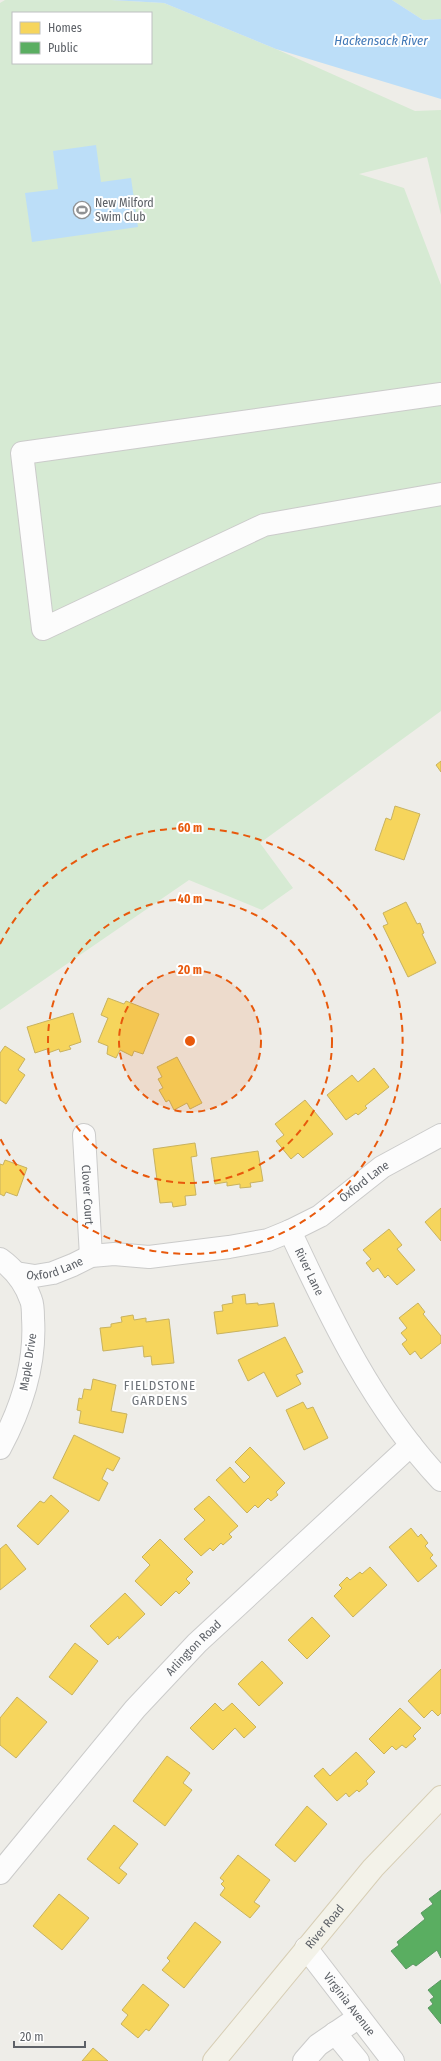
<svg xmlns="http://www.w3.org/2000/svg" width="441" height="2061" viewBox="0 0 441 2061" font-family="'Fira Sans Condensed',sans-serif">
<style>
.green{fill:#d6ead3;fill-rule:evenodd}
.water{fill:#bcdef8}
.homes{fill:#f6d55c;stroke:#c8b25f}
.public{fill:#5aae61;stroke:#5b9763}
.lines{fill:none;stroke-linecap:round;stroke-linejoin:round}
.minor-casing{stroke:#cbcbca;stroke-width:24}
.major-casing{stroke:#d7ceb5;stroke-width:24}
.minor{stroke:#fcfcfc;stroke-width:22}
.major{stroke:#f3f2e9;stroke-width:22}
.ring{fill:none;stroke:#e8590c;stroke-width:2;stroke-dasharray:7 5}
.labels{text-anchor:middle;stroke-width:4;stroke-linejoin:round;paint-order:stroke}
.poi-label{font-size:12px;fill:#5d6167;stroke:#fff;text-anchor:start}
.street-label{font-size:12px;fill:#5d6167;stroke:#fff}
.water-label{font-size:13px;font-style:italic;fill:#3f77b6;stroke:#fff}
.neighbourhood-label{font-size:13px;letter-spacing:1px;fill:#6e7379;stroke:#fff}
.centre{fill:#e8590c;stroke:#fff;stroke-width:2}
.ring-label{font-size:12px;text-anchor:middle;font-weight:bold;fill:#e8590c;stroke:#fff;stroke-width:4;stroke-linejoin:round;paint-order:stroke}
</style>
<rect width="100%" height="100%" fill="#eeede8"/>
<path class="green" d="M5,0H111L164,3L276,49L415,111L441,110V215L427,157L359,174L404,188L441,285V711L260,843L293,888L262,910L189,880L0,1010V3ZM13,13H151V63H13Z
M392,0H441V19L423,20Z"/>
<path class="water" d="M111,0H392L423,20L441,19V99L276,49L164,3Z
M96,145L101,182L131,178L138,227L32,242L25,193L58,189L53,151Z"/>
<path class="homes" d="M441,761V772L436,765Z
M395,806L420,814L404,860L375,850L386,818L391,820Z
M406,902L417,924L420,923L424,933L422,934L436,963L408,977L383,926L388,924L383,913Z
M108,998L124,1004L126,1001L159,1014L143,1054L134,1051L132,1056L120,1050L116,1058L107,1054L108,1046L98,1042L108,1018L101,1015Z
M73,1013L81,1042L69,1046L71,1049L60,1052L59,1049L48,1053L47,1049L35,1053L27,1027Z
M5,1046L25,1059L18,1070L25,1075L6,1104L0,1100V1053Z
M177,1057L202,1103L190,1109L187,1103L174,1110L169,1100L166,1102L159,1090L163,1088L158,1079L162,1077L157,1067Z
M374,1068L389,1087L365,1106L367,1108L358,1115L356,1113L346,1120L327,1095L352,1075L358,1082Z
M305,1100L333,1134L303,1158L298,1153L291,1159L276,1141L284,1135L275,1124Z
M195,1143L197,1156L191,1157L196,1195L185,1196L186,1205L173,1207L172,1202L160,1203L153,1149Z
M258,1151L263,1181L250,1183L251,1187L240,1188V1184L227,1186V1182L215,1184L211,1158Z
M5,1160L27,1168L17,1196L6,1192L4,1196L0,1194V1164L3,1165Z
M441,1208V1241L425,1222Z
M389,1229L402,1245L397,1249L415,1270L397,1285L388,1275L385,1278L378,1268L373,1272L366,1263L371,1259L363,1250Z
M245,1294L246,1304L258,1303V1305L274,1303L278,1326L217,1334L214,1312L223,1311L222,1305L233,1303L232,1296Z
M418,1303L425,1312L423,1314L441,1336V1343L421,1359L415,1351L410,1355L402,1344L407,1340L401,1333L407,1328L399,1318Z
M133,1315L134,1320L146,1318V1322L169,1319L174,1363L152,1365L151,1356L144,1357L143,1346L103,1351L100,1328L111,1327V1324L122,1322L121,1317Z
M285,1337L303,1372L296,1375L301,1384L277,1397L264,1372L248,1381L238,1360Z
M93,1379L116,1385L111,1411L127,1414L123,1433L79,1423L81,1411L77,1410L79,1398L82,1399L84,1389L91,1390Z
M303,1402L307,1409L313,1407L328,1438L304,1450L286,1410Z
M74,1435L120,1458L113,1471L107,1468L102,1479L108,1483L99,1501L53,1478Z
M250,1447L285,1483L276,1492L278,1495L271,1501L268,1498L258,1508L255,1505L247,1513L216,1480L230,1467L244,1483L250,1477L235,1462Z
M51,1495L69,1511L38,1545L17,1526L40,1501L44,1503Z
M209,1496L238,1526L229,1534L232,1537L223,1545L221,1543L213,1551L210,1548L201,1556L184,1539L205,1520L194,1509Z
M411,1528L418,1537L421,1534L428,1543L425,1546L433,1555L430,1558L437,1566L418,1582L389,1547Z
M160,1539L193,1572L186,1579L190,1583L179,1594L176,1591L161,1606L135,1581L150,1565L142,1557Z
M6,1544L26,1569L0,1590V1549Z
M370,1567L387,1585L353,1617L334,1596L342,1588L339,1585L347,1577L350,1580L360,1572L362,1574Z
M125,1593L145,1614L119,1639L118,1636L108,1645L90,1626Z
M312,1617L330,1636L307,1659L288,1640Z
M75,1643L98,1661L72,1695L49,1677Z
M262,1661L283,1683L259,1706L238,1684Z
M441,1669V1713L438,1716L432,1710L424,1718L408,1701Z
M17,1697L47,1722L16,1758L0,1745V1718Z
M215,1703L223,1711L232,1703L256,1727L244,1738L235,1728L213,1750L190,1728Z
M400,1708L421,1728L413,1736L416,1739L406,1748L402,1745L396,1750L392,1746L384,1754L369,1739Z
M356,1752L375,1772L366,1781L368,1784L359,1792L357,1790L349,1797L346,1793L337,1801L314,1776L323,1768L330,1776Z
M167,1756L190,1773L183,1783L192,1790L165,1826L133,1801Z
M307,1806L327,1824L295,1862L275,1845Z
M114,1825L138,1844L119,1868L127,1874L119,1884L87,1859Z
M238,1855L270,1880L254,1902L260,1906L250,1918L220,1895L225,1888L221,1884L224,1881L220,1878Z
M59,1894L89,1918L62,1950L33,1926Z
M195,1922L221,1942L184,1988L162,1970L170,1961L167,1958Z
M143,1984L169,2005L149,2031L146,2029L138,2038L121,2024L128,2015L122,2010Z
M93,2048L108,2061H82Z"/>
<path class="public" d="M441,1890V1958L437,1950L416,1966L413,1964L406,1969L391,1951L399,1945L397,1942L425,1919L421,1913L433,1904L429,1899Z
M441,1980V2024L428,2008L433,2004L430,2000L434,1997L428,1990Z"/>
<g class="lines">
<defs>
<g id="minor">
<path d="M441,394L22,453L43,629L264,525L441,494"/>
<path id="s1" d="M84,1135L91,1256"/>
<path id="s2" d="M290,1231C331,1319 374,1409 441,1480"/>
<path d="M0,1259C14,1269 25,1283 31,1300C33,1305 33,1313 33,1318C36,1363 21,1409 0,1448"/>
<path id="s3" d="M16,1273L35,1276L53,1273L73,1265L91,1256L114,1254L149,1257L229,1247L268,1240L290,1231L320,1216L382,1167L441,1135"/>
<path id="s4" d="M0,1873L135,1709L197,1643L411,1445"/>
<path id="s5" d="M306,1948L393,2061"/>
<path d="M335,2033L358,2061"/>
<path d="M304,2061L318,2045L359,2017"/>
</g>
<g id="major">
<path id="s6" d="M214,2061L373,1868L441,1797"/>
</g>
</defs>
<use href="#minor" class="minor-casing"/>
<use href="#major" class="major-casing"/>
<use href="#minor" class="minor"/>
<use href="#major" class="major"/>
</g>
<circle cx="190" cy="1041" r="71" fill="#e8590c" fill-opacity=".12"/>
<g class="ring">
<circle cx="190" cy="1041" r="71"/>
<circle cx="190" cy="1041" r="142"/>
<path d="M0 944A213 213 0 1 1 0 1138"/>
</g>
<defs>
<symbol id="stadium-ring" viewBox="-11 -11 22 22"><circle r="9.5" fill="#fff" stroke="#909294" stroke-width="1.5"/><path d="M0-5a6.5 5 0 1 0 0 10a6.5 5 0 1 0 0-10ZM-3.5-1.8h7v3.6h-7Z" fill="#909294"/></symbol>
</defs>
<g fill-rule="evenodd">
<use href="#stadium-ring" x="72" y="200" width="20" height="20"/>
</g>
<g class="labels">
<g class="poi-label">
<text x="95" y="207">New Milford<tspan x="95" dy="14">Swim Club</tspan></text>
</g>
<g class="street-label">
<text dy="4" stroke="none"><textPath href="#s3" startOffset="371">Oxford Lane</textPath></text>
<text dy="4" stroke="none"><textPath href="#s1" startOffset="60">Clover Court</textPath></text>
<text dy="4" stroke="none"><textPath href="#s3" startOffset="40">Oxford Lane</textPath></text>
<text dy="4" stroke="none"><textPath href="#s2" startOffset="45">River Lane</textPath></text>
<text transform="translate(28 1362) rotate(-81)" y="4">Maple Drive</text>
<text dy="4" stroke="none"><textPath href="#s4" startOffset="297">Arlington Road</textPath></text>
<text dy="4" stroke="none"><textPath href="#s6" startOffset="174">River Road</textPath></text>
<text dy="4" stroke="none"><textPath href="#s5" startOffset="71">Virginia Avenue</textPath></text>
</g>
<g class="water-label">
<text x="381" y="45">Hackensack River</text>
</g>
<g class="neighbourhood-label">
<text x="160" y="1390">FIELDSTONE<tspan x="160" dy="15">GARDENS</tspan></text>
</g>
</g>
<circle cx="190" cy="1041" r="6" class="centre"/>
<g class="ring-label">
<text x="190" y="832">60 m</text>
<text x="190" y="903">40 m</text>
<text x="190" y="974">20 m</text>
</g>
<rect x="12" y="12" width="140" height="52" fill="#ffffff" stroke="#bec0c2"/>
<rect x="20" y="22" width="20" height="12" fill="#f6d55c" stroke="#bec0c2"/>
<text x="48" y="32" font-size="12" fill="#5d6167">Homes</text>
<rect x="20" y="42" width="20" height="12" fill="#5aae61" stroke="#bec0c2"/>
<text x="48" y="52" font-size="12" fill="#5d6167">Public</text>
<path d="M14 2041v6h71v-6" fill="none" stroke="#5d6167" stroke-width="2"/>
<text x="20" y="2041" font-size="12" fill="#5d6167" stroke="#ffffff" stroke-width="3" paint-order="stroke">20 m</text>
</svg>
